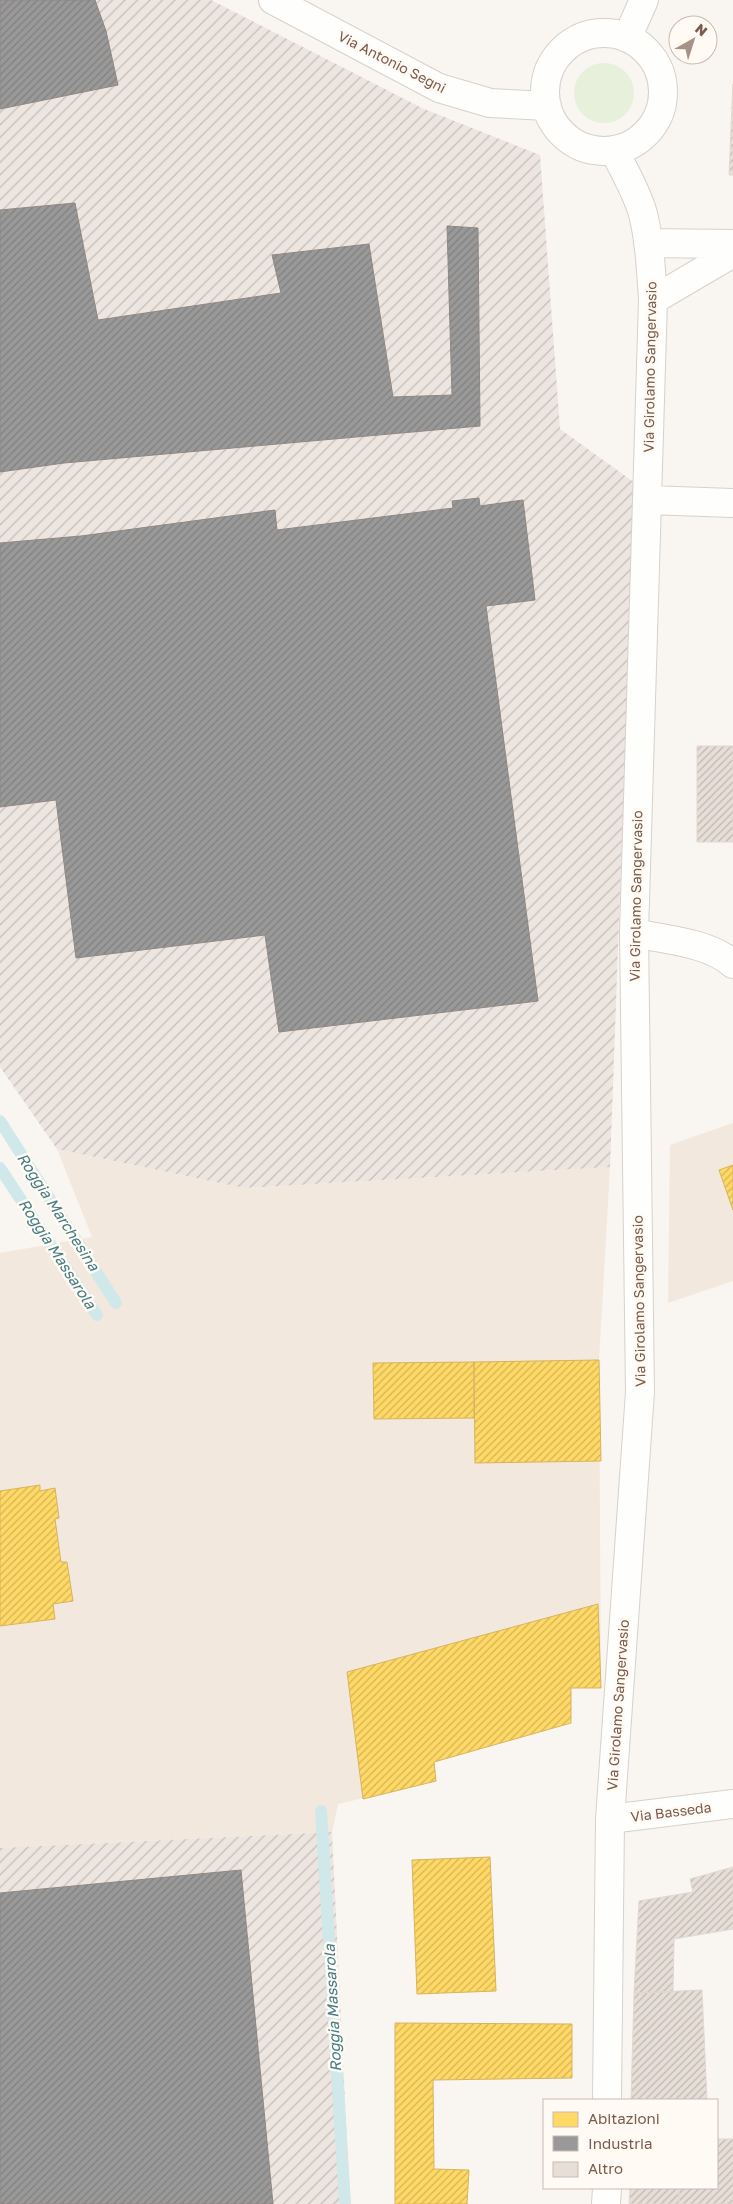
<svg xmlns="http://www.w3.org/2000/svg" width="733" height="2204" viewBox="0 0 733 2204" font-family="'Golos Text',sans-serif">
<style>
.residential{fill:#f2e8de}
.industrial{fill:url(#industrial-furrows)}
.garden{fill:#e7f0db}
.homes{fill:url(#homes-hatch);stroke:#d7b45e}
.industry{fill:url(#industry-hatch);stroke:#908782}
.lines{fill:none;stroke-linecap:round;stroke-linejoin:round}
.stream{stroke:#d0e8ea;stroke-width:12}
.building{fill:url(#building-hatch);stroke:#e2d8d2}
.street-casing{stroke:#d7d1cb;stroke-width:30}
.street{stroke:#fefefd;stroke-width:28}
.labels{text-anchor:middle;stroke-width:5;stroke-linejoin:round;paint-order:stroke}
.street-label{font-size:14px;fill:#7a5c4d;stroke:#fffaf3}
.water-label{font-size:15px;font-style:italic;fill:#437c86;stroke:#fffaf3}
</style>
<defs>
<pattern id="industrial-furrows" width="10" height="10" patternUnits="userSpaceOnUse" patternTransform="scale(1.25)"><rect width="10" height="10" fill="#ede5e0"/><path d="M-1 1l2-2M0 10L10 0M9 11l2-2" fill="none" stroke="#c5bdb8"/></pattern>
<pattern id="homes-hatch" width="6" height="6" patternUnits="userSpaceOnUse" patternTransform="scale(1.25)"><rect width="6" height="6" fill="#ffd966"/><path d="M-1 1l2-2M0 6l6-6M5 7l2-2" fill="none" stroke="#d3b356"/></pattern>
<pattern id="industry-hatch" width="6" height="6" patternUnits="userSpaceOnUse" patternTransform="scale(1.25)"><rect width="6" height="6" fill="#999"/><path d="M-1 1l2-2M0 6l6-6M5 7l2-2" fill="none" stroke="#82807f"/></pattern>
<pattern id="building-hatch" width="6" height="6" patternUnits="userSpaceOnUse" patternTransform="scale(1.25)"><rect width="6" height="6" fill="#e6ded7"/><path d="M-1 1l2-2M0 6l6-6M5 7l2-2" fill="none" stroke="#bfb7b1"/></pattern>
</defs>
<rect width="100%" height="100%" fill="#f9f5f0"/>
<path class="residential" d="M733,1123V1281L668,1303L670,1145Z
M57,1149L244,1188L610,1167L599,1360L601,1688H571V1723L434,1762L436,1781L338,1804L332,1832L0,1848V1253L92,1237Z"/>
<path class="industrial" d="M0,0H211L424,109L540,155L560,429L635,483L610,1167L244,1188L57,1149L0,1067Z
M332,1832L350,2204H0V1848Z"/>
<path class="garden" d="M574 93a30 30 0 1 1 60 0a30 30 0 1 1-60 0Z"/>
<path class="homes" d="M733,1165V1210L719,1170Z
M599,1360L601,1461L475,1463L474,1362Z
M474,1362V1418L374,1419L373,1363Z
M40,1485V1491L55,1488L59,1518L55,1519L61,1562H67L73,1601L53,1604L55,1619L0,1626V1491Z
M598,1604L601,1688H571V1723L434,1762L436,1781L363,1799L347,1672Z
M490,1857L496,1991L417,1994L412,1860Z
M395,2023L572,2024V2078L433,2080L434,2169L469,2170L467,2204H395Z"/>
<path class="industry" d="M0,0H95L106,31L118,85L0,109Z
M75,203L98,320L281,293L272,255L369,244L393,397L452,395L447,226L478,228L480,426L64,463L0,472V210Z
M479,498L480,506L523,500L535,600L486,606L538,1001L279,1032L265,935L76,958L56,800L0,807V543L81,536L275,510L277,530L453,508L452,501Z
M241,1870L273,2204H0V1893Z"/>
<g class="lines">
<path class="stream" d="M0,1121L116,1303
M0,1168L97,1315
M321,1811L345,2204"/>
</g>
<path class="building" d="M733,84V175H729Z
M697,746H733V842H697Z
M733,1867V1929L674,1939L673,1992L634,1993L639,1901L693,1892L690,1879Z
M702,1990L707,2100H631L634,1993Z
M717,2139H733V2204H679V2188H717Z
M630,2188H679V2204H629Z"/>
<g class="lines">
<defs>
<path id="street" d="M273,0L439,88L490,103L547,106
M545 92a59 59 0 1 1 118 0a59 59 0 1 1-118 0Z
M627,38L644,0
M648,243L733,244
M653,300L733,253
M647,500L733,503
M634,933C666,940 708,942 733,964
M610,1819L733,1804
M607,2100L610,1819L640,1392L634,933L653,300C651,271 650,242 643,214C637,192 624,171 614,150
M606,2204L607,2188"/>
</defs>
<use href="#street" class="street-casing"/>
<use href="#street" class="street"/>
</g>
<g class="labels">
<g class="street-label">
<text transform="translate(392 62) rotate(27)" y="5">Via Antonio Segni</text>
<text transform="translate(650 367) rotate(-89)" y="5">Via Girolamo Sangervasio</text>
<text transform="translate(636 896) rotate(-89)" y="5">Via Girolamo Sangervasio</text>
<text transform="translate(639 1301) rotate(-91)" y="5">Via Girolamo Sangervasio</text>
<text transform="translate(618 1705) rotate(-86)" y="5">Via Girolamo Sangervasio</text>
<text transform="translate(671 1812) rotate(-7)" y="5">Via Basseda</text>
</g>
<g class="water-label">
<text transform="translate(58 1212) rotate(57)" y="5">Roggia Marchesina</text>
<text transform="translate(57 1254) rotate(57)" y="5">Roggia Massarola</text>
<text transform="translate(333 2008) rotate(-93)" y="5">Roggia Massarola</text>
</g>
</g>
<rect x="543" y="2099" width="175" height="90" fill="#fffaf3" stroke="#cabbb1"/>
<rect x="553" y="2112" width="25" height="15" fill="#ffd966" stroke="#cabbb1"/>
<text x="588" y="2124" font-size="15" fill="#7a5c4d">Abitazioni</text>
<rect x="553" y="2136" width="25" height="15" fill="#999999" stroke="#cabbb1"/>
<text x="588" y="2149" font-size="15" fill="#7a5c4d">Industria</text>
<rect x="553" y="2162" width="25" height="15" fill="#e6ded7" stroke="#cabbb1"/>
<text x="588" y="2174" font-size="15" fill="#7a5c4d">Altro</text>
<g transform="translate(693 40) rotate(39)"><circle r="24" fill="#fffaf3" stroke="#cabbb1"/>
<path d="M0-4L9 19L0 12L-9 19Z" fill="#a69286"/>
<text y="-8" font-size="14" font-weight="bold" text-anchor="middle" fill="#7a5c4d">N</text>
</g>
</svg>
